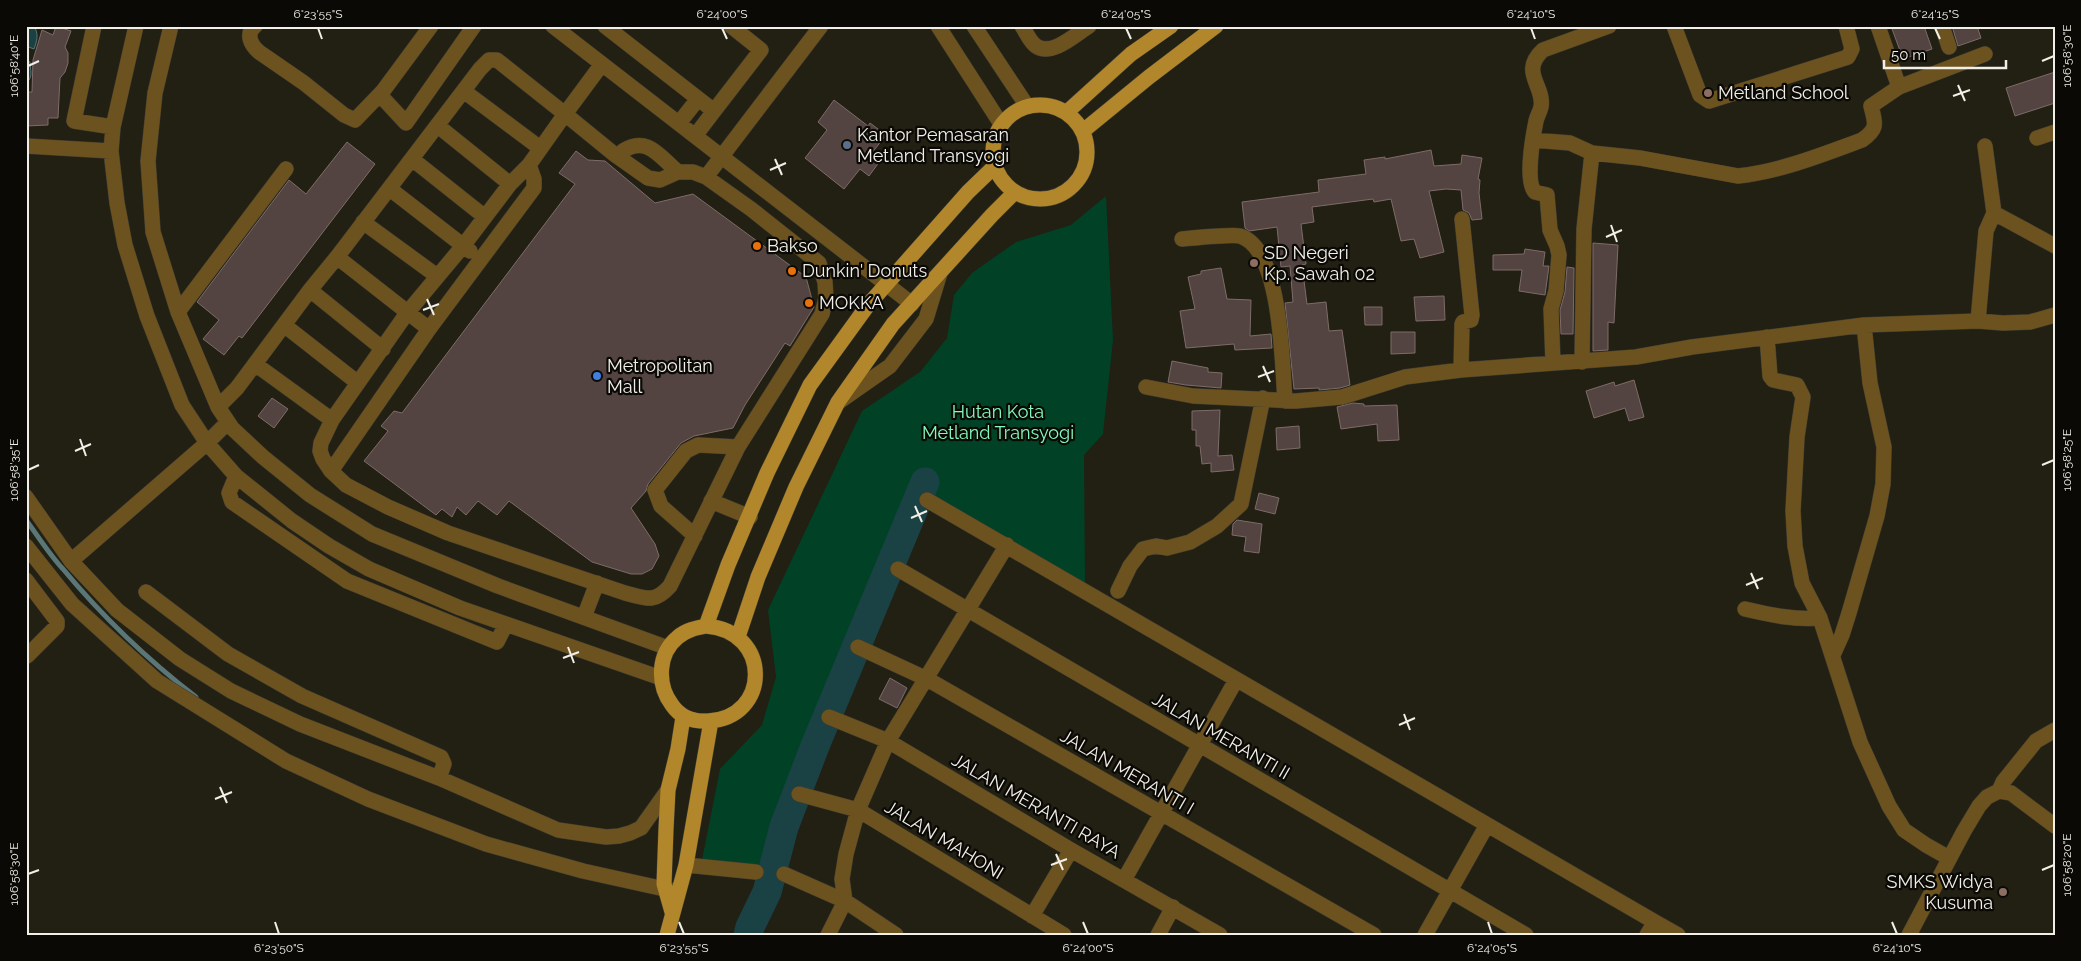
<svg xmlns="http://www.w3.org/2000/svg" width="2081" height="961" viewBox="0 0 2081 961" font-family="Raleway,sans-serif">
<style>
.green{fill:#014227}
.water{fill:#1a4245;stroke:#5a7676}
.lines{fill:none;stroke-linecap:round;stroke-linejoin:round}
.stream{stroke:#5a7676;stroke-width:5}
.river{stroke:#1a4245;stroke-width:29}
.building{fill:#544441;stroke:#7d6c69}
.minor-casing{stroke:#3f3c31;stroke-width:16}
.major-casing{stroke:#3f3c31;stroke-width:16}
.minor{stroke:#6c521e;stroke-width:15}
.major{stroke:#b2872c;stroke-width:15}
.ticks{fill:none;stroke:#f1efe7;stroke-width:2}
.education-dot{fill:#8d6e63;stroke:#0a0905;stroke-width:2}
.service-dot{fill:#5c6f8a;stroke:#0a0905;stroke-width:2}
.food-dot{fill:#e8710a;stroke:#0a0905;stroke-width:2}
.shop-dot{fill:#3f7fe0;stroke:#0a0905;stroke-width:2}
.labels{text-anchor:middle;stroke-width:4.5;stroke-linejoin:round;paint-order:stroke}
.poi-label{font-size:18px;fill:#f1efe7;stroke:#0a0905;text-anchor:start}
.park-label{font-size:18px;fill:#82faba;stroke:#0a0905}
.street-label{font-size:18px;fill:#f1efe7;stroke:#0a0905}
.neatline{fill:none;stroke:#f1efe7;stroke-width:2}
.ticks-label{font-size:12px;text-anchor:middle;fill:#f1efe7}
</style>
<rect width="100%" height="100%" fill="#221f13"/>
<path class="green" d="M1106,196L1113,340L1103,434L1084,455L1085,585L911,482L769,870L702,860L720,769L762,725L776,677L768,610L862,411L920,372L947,338L954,295L972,273L1016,242L1071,225Z"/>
<path class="water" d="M26,26H34C39,34 37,41 34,49L26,46Z
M26,60L30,62C30,70 34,77 26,83Z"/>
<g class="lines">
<path class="stream" d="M26,520C38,536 49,554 63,569C102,616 148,660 196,697"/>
<path class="river" d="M748,935L750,927L767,892L784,827L815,746L925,482"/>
</g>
<path class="building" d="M56,26L71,31L65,47L68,53V63L65,72L60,78L58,118H48V125L26,126V92H32L33,60L42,30L53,35Z
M1891,26H1924L1932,49L1903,59Z
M1952,26H1977L1981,38L1958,46Z
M2055,72V103L2015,116L2006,88Z
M834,100L868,126L870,123L886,135L871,154L880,161L869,176L860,169L844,189L805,158L827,130L818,122Z
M347,142L375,164L242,338L239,336L224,355L203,339L219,320L197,302L289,180L306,194Z
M1431,150L1434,166L1461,164L1462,155L1482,158L1478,179L1480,180L1479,193L1482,219L1472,220L1469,213L1463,210L1461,190L1446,189L1429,191L1444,252L1420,258L1414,239L1401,241L1391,199L1374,202L1373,199L1312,207L1314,222L1301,224L1306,264L1302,265L1307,304L1326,302L1329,331L1342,330L1350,385L1340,388L1319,390V388L1294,389L1285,303L1293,302L1290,266L1281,267L1277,227L1249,231L1245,228L1242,202L1319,192L1318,180L1366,174L1364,160L1385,157V159Z
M576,151L588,160L605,161L655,203L693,194L806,277L814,307L790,346L785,343L745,405L733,428L694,436L681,443L648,484L646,491L631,508L655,544L659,556L652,569L642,574H631L592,562L509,501L497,515L478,501L466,515L457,507L452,517L442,509L436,515L364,461L388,431L381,426L394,411L402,413L575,184L559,173Z
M1593,243L1618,245L1614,323L1608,322V350L1593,351Z
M1525,249L1545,252L1543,266H1549L1545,295L1519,291L1522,270H1493V255L1524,254Z
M1567,267L1574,268L1573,334H1561L1560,310L1565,292Z
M1221,268L1227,299L1251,300L1250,336L1271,334L1272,348L1235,350L1234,344L1186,348L1180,311L1195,309L1188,277L1201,274V271Z
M1444,296L1445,320L1416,321L1414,297Z
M1364,307H1382V325H1365Z
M1391,332H1415V353L1391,354Z
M1172,361L1208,368V372L1222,373L1221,388L1186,385L1168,382Z
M1634,380L1644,417L1629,421L1625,408L1594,418L1586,391L1614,382L1615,386Z
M272,398L288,409L274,428L258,416Z
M1353,403L1364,404V406L1397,405L1399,440L1378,441L1377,424L1341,429L1337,407Z
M1220,410L1218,456L1232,455L1234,470L1211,472V463L1202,464L1200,446H1196V430H1192V411Z
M1299,426L1300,448L1277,450L1276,428Z
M1259,493L1279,498L1275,514L1255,509Z
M1237,520L1262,524L1259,553L1244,551L1246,537L1232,535L1233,524Z
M890,678L907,688L897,708L879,699Z"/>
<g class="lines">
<defs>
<path id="minor" d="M94,26L74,121L113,127
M136,26L113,127L111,151L117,203L125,245L147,316L182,405L207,443L236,476L292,521L329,546L369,569L460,608L661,678
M171,26L155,93L148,161L153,232L178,312L218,407L232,428L263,457L310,495L372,534L498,586L668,648
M255,26C245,34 251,45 259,52L304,83L344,115L355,120L383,91L431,26
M553,26L912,304
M605,26L714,111L761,50L731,26
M938,26L1001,124
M974,26L1027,106
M1022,26C1026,32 1030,42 1036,46C1052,57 1076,34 1089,26
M1674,26L1700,95L1709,101L1848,57L1852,49L1846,26
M1878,26L1899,87
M1942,26L1949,47
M465,92L540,148
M380,95L406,123L474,26
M679,123L698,99
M438,126L510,184
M695,136L714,111
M2037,138L2055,132
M1533,140L1570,143L1592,153L1640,158L1738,176C1782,171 1821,155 1862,140C1879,128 1875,123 1871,106L1899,87L1985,54
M26,146L111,151
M623,151C647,135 660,157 678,172
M412,159L485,217
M706,177L821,26
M390,189L470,251
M1994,213L2055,246
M363,222L437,276
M1182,239C1194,238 1231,234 1240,236C1282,249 1282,364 1285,401
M337,257L429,329L534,188V179L529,165
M310,290L383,349
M178,312L286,169
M1978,321L1986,231L1994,213L1985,146
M284,325L358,383
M1767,337L1770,376L1773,380L1797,385L1803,397L1797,437L1793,511L1795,546L1802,583L1820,618L1860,742L1889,806L1904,830L1926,845L1949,858
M1582,362L1584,229L1592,153
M1553,363L1551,309L1556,291L1559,255L1557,246L1550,230L1547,195L1535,192C1525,182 1533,136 1536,121C1537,116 1540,112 1541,107C1545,86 1519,72 1543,50L1609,26
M255,364L332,420
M1461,370L1462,324L1463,322L1471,320L1472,315L1462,219
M1146,387L1193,396L1296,401L1342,397L1405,377L1461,370L1636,357L1692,347L1864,325L1978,321L2003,323L2030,322L2055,315
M840,401L890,366L926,319L940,273
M218,407L237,388L310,290L337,257L480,69L489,60H497L565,114L529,165L510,184L463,246L407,313L332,420L321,443L320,451L323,459L331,471L346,485L388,507L448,533L625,593C646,598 654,604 670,586L738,447L822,314L826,298L825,282L819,263L751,209L706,177L693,172H678L660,180L648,178L614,154L565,114L602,64
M331,471L429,329
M236,476L229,493L232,502L347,581L497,642L506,624
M26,497L71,561L117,610L180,659L231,691L300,724L439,778L558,830L606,837L619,836L630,833L641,828L668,790
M927,500L1655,922L1647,935
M711,501L750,517
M695,536L661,506L655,490L686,451L698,445L738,447
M26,546L72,604L157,681L286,761L368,799L486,844L583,871L678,892
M71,561L207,443L228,422
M898,569L1526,935
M26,580L57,621V626L27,656
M1118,591L1130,566L1143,549L1156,546L1167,548L1190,542L1217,526L1241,504L1263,398
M146,592L228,654L302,696L441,757L444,764L439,778
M1745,609C1771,615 1793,620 1820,618
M584,617L597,583
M858,647L927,679L1374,935
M1833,655L1842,635L1849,613L1877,516L1883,484L1884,447L1870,383L1864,325
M829,717L888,741L1071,850L1220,935
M1999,791L2003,782L2036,741L2055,730
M799,794L858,810L1064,935
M686,865L756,872
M784,874L845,901L896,935
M1124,880L1236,680
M1032,916L1071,850
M1655,922L1678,935
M828,935L845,901L842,879L846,854L858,810L888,741L1007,545
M1158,935L1173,907
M1425,935L1487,825
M1909,935L1964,831L1979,806L1987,797L1999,791L2011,793L2055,826"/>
<path id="major" d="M993 152a47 47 0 1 1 94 0a47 47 0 1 1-94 0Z
M1067,112L1131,54L1171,26
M1083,131L1149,77L1216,26
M706,626L728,565L767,473L810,385L868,305L968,192L995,166
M706,626C772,631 771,718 708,721C693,722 681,718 672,705C657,685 657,654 678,637C686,630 696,628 706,626Z
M738,637L758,577L796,487L838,402L893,324L992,215L1015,192
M672,912L664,884L666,829L668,790L678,749L683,717
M667,935L686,865L711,721"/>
</defs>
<use href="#minor" class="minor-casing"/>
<use href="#major" class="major-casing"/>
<use href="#minor" class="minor"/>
<use href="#major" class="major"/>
</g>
<path class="ticks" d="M318,28L322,39M722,28L727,39M1126,28L1131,39M1531,28L1535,39M1935,28L1940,39M2042,61L2054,56M28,66L39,61M1958,85L1965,101M1953,96L1970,90M775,159L782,175M770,170L786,163M1611,225L1617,242M1606,237L1622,230M427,299L434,315M423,310L439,304M1263,366L1270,382M1258,377L1274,371M80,439L86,456M75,451L91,444M2042,465L2054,460M28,470L39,465M915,506L922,522M911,518L927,511M1751,573L1758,589M1746,585L1763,578M568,647L574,663M563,658L579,652M1404,714L1410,730M1399,725L1415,718M220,787L227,803M215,799L232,792M1056,854L1063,870M1051,865L1067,859M2042,870L2054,865M28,874L39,870M275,922L279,934M679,922L684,934M1083,922L1088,934M1488,922L1492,934M1892,922L1897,934"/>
<g class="education-dot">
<circle cx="1708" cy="93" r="5"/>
<circle cx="1254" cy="263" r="5"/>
<circle cx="2003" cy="892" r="5"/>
</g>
<circle class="service-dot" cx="847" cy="145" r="5"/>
<g class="food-dot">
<circle cx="757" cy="246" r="5"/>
<circle cx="792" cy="271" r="5"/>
<circle cx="809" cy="303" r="5"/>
</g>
<circle class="shop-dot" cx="597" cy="376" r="5"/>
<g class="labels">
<g class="poi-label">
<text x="1718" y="99">Metland School</text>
<text x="857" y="141">Kantor Pemasaran<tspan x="857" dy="21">Metland Transyogi</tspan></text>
<text x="767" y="252">Bakso</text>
<text x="1264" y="259">SD Negeri<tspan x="1264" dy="21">Kp. Sawah 02</tspan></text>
<text x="802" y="277">Dunkin' Donuts</text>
<text x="819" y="309">MOKKA</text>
<text x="607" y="372">Metropolitan<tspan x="607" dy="21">Mall</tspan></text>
<text x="1993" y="888" text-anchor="end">SMKS Widya<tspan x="1993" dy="21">Kusuma</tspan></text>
</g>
<g class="park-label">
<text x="998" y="418">Hutan Kota<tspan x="998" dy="21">Metland Transyogi</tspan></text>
</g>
<g class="street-label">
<text transform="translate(1221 736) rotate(30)" y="6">JALAN MERANTI II</text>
<text transform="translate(1127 772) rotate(30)" y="6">JALAN MERANTI I</text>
<text transform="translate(1036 806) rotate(30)" y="6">JALAN MERANTI RAYA</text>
<text transform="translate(944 840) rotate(31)" y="6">JALAN MAHONI</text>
</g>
</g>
<rect width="2081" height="961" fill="none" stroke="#0a0905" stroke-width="55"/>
<path d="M1884 60v8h122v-8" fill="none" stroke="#f1efe7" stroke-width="2.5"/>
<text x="1891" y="60" font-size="15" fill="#f1efe7" stroke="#0a0905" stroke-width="4" paint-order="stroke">50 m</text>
<rect x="28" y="28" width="2026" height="906" class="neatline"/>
<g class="ticks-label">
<text x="318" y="18">6°23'55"S</text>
<text x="722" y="18">6°24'00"S</text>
<text x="1126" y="18">6°24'05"S</text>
<text x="1531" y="18">6°24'10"S</text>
<text x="1935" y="18">6°24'15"S</text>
<text transform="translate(2067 56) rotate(-90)" y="4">106°58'30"E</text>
<text transform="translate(14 66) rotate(-90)" y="4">106°58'40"E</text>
<text transform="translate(2067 460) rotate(-90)" y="4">106°58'25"E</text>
<text transform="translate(14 470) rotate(-90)" y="4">106°58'35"E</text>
<text transform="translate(2067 865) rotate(-90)" y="4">106°58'20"E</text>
<text transform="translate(14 874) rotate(-90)" y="4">106°58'30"E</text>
<text x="279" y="952">6°23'50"S</text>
<text x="684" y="952">6°23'55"S</text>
<text x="1088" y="952">6°24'00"S</text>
<text x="1492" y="952">6°24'05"S</text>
<text x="1897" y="952">6°24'10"S</text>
</g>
</svg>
